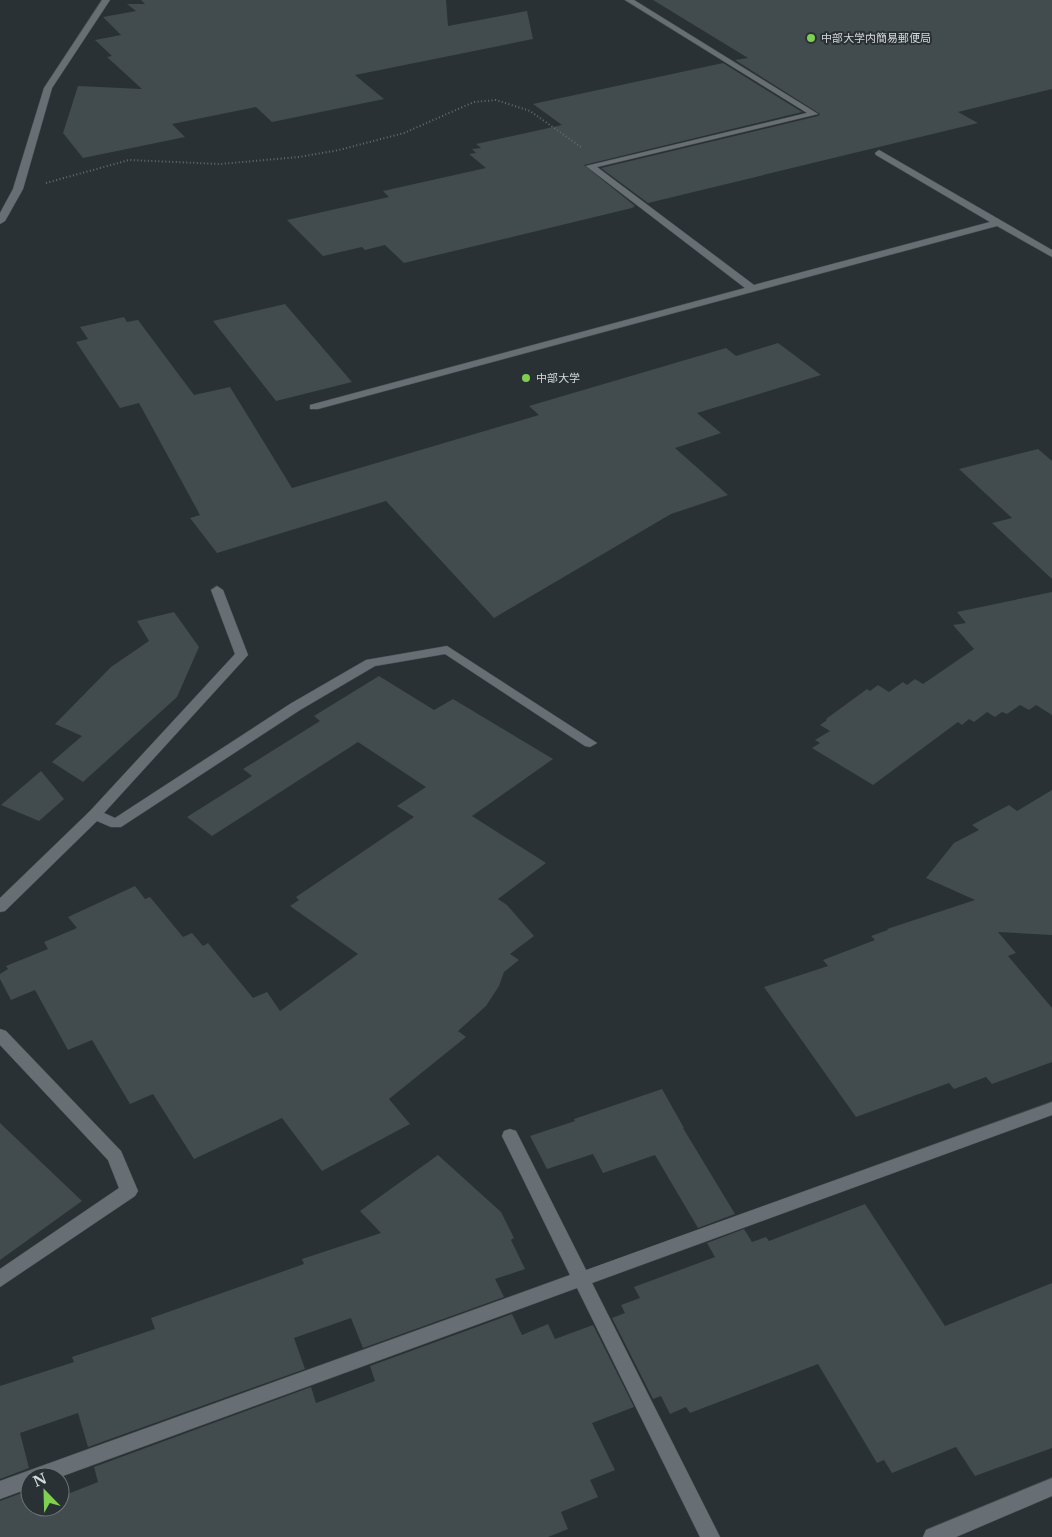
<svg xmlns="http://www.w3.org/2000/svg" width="1052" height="1537" viewBox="0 0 1052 1537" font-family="'Libre Baskerville','Noto Sans JP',serif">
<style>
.building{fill:#424b4d}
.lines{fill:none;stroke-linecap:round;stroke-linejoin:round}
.service-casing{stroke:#494e51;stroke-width:1}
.minor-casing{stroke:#494e51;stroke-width:1}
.path{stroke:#656b6f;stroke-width:2;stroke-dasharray:1 2.5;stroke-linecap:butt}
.service{fill:#686f74;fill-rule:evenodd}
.minor{fill:#686f74;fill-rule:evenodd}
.poi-dot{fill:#7fd052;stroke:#2a3135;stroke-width:2}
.labels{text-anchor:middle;stroke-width:4;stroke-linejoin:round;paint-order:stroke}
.far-poi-label{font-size:11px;fill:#d5d9db;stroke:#2a3135;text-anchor:start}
</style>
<rect width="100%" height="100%" fill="#2a3135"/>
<path class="building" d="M141,0H446L448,26L527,11L533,39L355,75L384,99L272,122L256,107L172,124L185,137L83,158L63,133L78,86L142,89L107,57L112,56L95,40L121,35L103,17L136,11L127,4H145Z
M653,0H1052V89L958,112L978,123L648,203L601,168L818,116L820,114L735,60L748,58Z
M723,63L802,112L584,165L635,206L632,208L404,263L385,245L365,250L362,247L323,256L287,220L389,197L383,191L486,168L469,154L476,153L472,149L481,148L476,144L562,125L533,104Z
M285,304L352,382L276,401L213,321Z
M124,317L127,322L138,320L194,395L230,387L292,488L539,415L529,406L726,348L736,356L778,343L821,375L697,413L721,433L675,448L728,495L671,514L494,618L386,501L217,553L190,518L200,515L139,403L120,408L76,342L88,339L80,327Z
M1038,449L1052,461V579L992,523L1012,518L959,469Z
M1052,592V715L1036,705L1029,710L1020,705L1007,714L1002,712L995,717L987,712L974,722L969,719L962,725L958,722L873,785L812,748L820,743L815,740L830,731L820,725L827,720L826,719L867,689L870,691L878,685L889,692L903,682L907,685L915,679L923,684L974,649L953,625L966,623L957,612Z
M174,612L199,647L177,697L83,782L52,762L82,736L55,724L111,667L149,641L137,621Z
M379,676L434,710L453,699L553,759L472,816L546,863L498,899L507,905L534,936L510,954L519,960L504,972L499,986L486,1006L458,1031L466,1037L389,1099L410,1124L322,1171L282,1118L194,1159L153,1094L130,1104L92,1040L68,1050L35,990L11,1000L0,979V974L8,969L6,966L48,949L44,942L77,928L68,917L135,886L145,899L150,897L183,937L192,933L203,946L208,943L253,998L267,992L280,1011L358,954L290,906L299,900L296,897L414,817L397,806L426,787L358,742L212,836L187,817L252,776L243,769L320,721L314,716Z
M41,771L64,799L39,821L1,805Z
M1052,790V935L998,932L1016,953L1008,956L1052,1008V1062L992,1084L986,1077L954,1089L949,1083L856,1117L764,987L828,966L823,960L875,940L871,936L888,930L887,929L975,900L926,878L954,843L979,830L972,825L1009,805L1017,811Z
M662,1089L684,1128H683L735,1214L698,1228L655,1155L603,1173L593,1154L547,1169L530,1136L575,1121L574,1119Z
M0,1123L82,1201L0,1260Z
M438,1155L501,1212L514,1238L511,1240L525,1269L495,1279L504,1297L363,1348L351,1318L294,1338L305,1369L88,1447L78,1413L20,1433L29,1468L0,1479V1386L74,1362L72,1357L155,1329L151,1318L304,1264L302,1259L381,1233L360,1211Z
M865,1204L945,1326L1052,1283V1448L975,1476L956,1447L892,1473L884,1460L877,1463L818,1364L690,1413L686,1407L670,1414L661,1396L653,1399L612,1318L625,1313L621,1305L640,1298L634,1287L715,1257L707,1243L744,1229L752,1242L766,1237L769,1241Z
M512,1314L522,1335L548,1324L555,1339L593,1325L634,1407L592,1423L615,1470L590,1480L598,1497L561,1512L568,1529L548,1537H0V1501L30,1490V1507H60V1497L98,1482L94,1467L311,1387L316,1403L375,1381L370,1366Z"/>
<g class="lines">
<defs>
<path id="service" d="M625,0H634L818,114L597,167L754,285L990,222L876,155L875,153L879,150L1052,250V257L997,226L318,409H310V405L745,288L586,166L807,113Z
M217,586L223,590L248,655L104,813L115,818L290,704L366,660L447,646L597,743L590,747L585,746L445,654L375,666L300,710L121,827H111L97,821L5,911L0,912V898L90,811L235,654L211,590Z
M0,1029L6,1031L121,1151L138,1191L135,1196L0,1287V1269L119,1188L108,1160L0,1045Z"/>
<path id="minor" d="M102,0H110L52,88L23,189L5,221L0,224V213L13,189L44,88Z
M1052,1102V1115L592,1283L720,1537H700L577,1288L60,1477H30V1488L0,1499V1481L570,1275L502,1136L504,1131L510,1129L516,1131L586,1270Z
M1052,1478V1496L956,1537H923L926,1530Z"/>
</defs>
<use href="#service" class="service-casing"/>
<use href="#minor" class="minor-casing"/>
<path class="path" d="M46,183L129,160L220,164L299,157L339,150L404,133L474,102L496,100L530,111L581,147"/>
<use href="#service" class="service"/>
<use href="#minor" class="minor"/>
</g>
<g class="poi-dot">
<circle cx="811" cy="38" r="5"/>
<circle cx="526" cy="378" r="5"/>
</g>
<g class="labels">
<g class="far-poi-label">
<text x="821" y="42">中部大学内簡易郵便局</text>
<text x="536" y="382">中部大学</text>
</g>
</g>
<g transform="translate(45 1492) rotate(337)"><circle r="24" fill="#2a3135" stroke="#6e7477"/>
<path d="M0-4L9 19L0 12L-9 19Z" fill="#7fd052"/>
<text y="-8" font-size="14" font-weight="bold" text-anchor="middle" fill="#d5d9db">N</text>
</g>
</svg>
